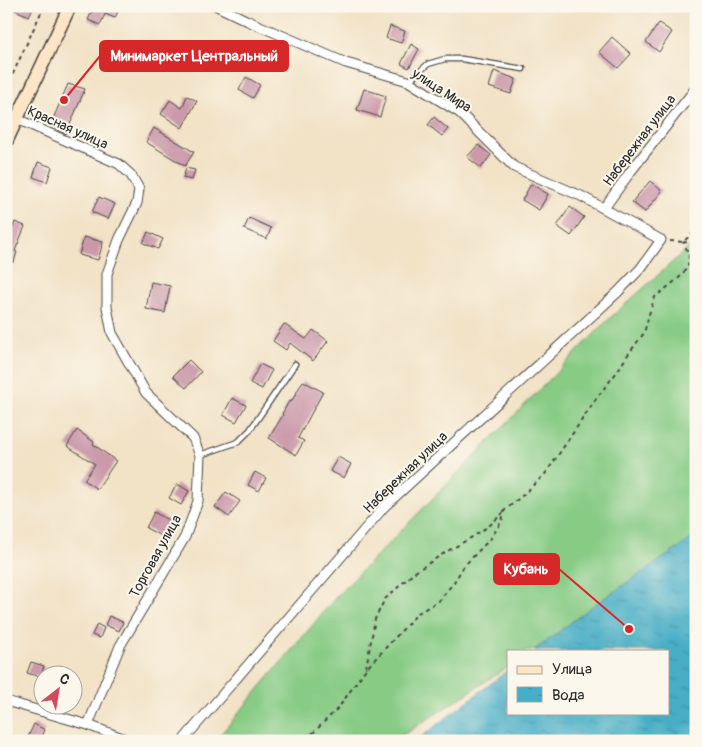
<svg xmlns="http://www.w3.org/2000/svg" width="702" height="747" viewBox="0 0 702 747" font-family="Pangolin,sans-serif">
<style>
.grass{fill:#87cb85;stroke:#597b58}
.water{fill:url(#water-ripples);stroke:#386c78}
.building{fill:#ca99aa}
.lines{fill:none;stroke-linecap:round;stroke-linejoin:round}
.lane-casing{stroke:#494642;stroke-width:7}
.street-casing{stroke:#494642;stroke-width:11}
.secondary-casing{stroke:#494642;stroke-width:15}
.path{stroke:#494642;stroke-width:2;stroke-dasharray:4 4;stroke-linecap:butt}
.lane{stroke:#fff;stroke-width:4.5}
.street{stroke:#fff;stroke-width:9}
.secondary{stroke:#fde5c5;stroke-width:12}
.labels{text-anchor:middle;stroke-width:4;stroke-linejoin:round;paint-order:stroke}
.street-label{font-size:14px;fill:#2b2b2b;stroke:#fbf7ec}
.leader{fill:none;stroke:#d62828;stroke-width:2}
.callout-dot{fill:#d62828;stroke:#fbf7ec;stroke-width:2}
.callout{fill:#d62828;stroke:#d62828;stroke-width:2}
.callout-label{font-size:15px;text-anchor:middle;font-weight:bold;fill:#fff}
</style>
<defs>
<pattern id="water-ripples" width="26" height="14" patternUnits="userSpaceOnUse" patternTransform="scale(1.25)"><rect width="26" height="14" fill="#46aec6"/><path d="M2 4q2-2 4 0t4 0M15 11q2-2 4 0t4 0" fill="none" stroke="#3b8ea1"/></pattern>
</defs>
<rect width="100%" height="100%" fill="#fbf7ec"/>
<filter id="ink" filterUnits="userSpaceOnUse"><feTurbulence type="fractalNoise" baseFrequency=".02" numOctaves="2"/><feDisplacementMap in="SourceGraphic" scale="10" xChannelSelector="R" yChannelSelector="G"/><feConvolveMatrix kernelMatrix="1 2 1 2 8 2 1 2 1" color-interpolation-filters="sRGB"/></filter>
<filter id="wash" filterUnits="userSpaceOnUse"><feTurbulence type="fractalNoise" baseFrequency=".0096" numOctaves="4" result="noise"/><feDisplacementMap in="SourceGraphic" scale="20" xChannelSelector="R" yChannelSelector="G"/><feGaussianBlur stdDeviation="1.12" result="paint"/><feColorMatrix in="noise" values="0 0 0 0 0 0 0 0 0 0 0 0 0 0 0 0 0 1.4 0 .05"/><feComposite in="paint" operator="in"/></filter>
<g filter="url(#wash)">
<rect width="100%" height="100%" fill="#f2e2c6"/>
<path class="grass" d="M696,241V545L532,651H508V667L394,741H215L337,596L610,318Z"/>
<path class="water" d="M696,536V741H416L508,670V713H668V651H534L591,607Z"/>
<g id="blocks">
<path class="building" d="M6,6H34L29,16Z
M88,6H113L119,9L115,18L105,14L100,25L88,20L93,9Z
M659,23L672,32L659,52L646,42Z
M390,26L405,31L401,43L386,38Z
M612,37L631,54L618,68L599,52Z
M411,44L419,49L409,68L401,64Z
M494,71L516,79L511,94L489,87Z
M246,77L260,85L253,98L239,90Z
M68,84L85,89L66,134L50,126Z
M364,89L386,96L380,117L357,110Z
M187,96L197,101L182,128L161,114L170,100L182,108Z
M434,117L448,129L442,136L428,125Z
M154,128L194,152L185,166L146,142Z
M478,145L491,155L481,168L467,157Z
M38,162L52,167L47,182L33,177Z
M186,168L195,170L192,180L183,178Z
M650,181L662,191L645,212L632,202Z
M531,184L548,194L539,210L522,200Z
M99,197L115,204L108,219L92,212Z
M570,207L584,217L571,236L557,226Z
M249,218L271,228L267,239L244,229Z
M15,222L25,226L15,251L17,252L14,262L6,260V246Z
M148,232L163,239L158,249L143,243Z
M84,237L103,242L98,260L79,255Z
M151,282L170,286L165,313L146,309Z
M284,324L306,339L313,330L328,341L313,361L290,343L286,350L273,341Z
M189,360L201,372L186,388L173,376Z
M260,364L272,370L262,389L250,383Z
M303,381L323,392L298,438L304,441L296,455L269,438L283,415L282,414L289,401L291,402Z
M232,398L246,405L236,422L223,415Z
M77,430L94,442L93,444L116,461L97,489L84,480L95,464L67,446Z
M338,457L351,464L344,478L330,471Z
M255,472L266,478L259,491L248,485Z
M177,484L189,491L181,505L169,498Z
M226,492L240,501L229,517L215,507Z
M154,512L170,521L161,536L146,528Z
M109,616L123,622L119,631L105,625Z
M97,624L104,628L100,638L92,635Z
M31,662L44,666L41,677L27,673Z
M34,724L45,730L40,741H26Z"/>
</g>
</g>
<g filter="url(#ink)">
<use href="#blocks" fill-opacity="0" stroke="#494642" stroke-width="1"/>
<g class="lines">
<defs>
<path id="lane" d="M409,81L428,64L445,59H462L523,69
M200,455L238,442L250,430L295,364"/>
<path id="street" d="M6,116L17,119L119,164L131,175L139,189L137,203L119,240L107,274V307L112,333L146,393L193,438L200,455L198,501L185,537L120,646L88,725
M604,208L631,171L696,88
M6,701L88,725L130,741
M184,741L185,738L384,507L618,292L641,268L661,240L581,196L514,167L460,113L408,81L346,63L248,21L217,6"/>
<path id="secondary" d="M6,142L70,6"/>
</defs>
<use href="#lane" class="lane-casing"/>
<use href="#street" class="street-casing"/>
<use href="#secondary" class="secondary-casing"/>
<path class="path" d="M6,89L44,6
M670,241L683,242L696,230
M683,242L696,244
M366,668L375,619L385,599L415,572L446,552L474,536L490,525L504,512
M298,741L314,732L339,707L365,670L418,613L439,601L454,582L464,566L491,538L502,521L504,511L523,495L546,473L598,396L617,372L627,356L644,333L650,311L655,297L679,278L688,267L689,254L683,242"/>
<use href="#lane" class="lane"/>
<use href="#street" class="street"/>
<use href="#secondary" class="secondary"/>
</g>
</g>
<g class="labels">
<g class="street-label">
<text transform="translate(442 90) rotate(33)" y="5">улица Мира</text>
<text transform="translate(68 127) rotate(24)" y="5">Красная улица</text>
<text transform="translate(639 140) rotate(-53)" y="5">Набережная улица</text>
<text transform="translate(405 472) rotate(-44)" y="5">Набережная улица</text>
<text transform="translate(155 556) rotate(-61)" y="5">Торговая улица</text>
</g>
</g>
<path class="leader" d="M64 100L100 56M629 629L559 569"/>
<g class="callout-dot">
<circle cx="64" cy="100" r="5"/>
<circle cx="629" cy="629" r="5"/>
</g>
<g class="callout">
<rect x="100" y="41" width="188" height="30" rx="5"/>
<rect x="494" y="554" width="65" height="30" rx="5"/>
</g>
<g class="callout-label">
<text x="194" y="61">Минимаркет Центральный</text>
<text x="526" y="574">Кубань</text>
</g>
<rect width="702" height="747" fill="none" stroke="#fbf7ec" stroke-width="25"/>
<rect x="507" y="650" width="162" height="65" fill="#fbf7ec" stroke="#a8a59f"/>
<rect x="517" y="666" width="25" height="8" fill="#fde5c5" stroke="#a8a59f"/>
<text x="552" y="674" font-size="15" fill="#2b2b2b">Улица</text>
<rect x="517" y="687" width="25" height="15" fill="url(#water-ripples)" stroke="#a8a59f"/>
<text x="552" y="700" font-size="15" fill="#2b2b2b">Вода</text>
<g transform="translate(58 690) rotate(31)"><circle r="24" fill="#fbf7ec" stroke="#a8a59f"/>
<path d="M0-4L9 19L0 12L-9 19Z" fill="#d1495b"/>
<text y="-8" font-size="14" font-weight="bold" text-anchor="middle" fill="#2b2b2b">С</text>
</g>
</svg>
